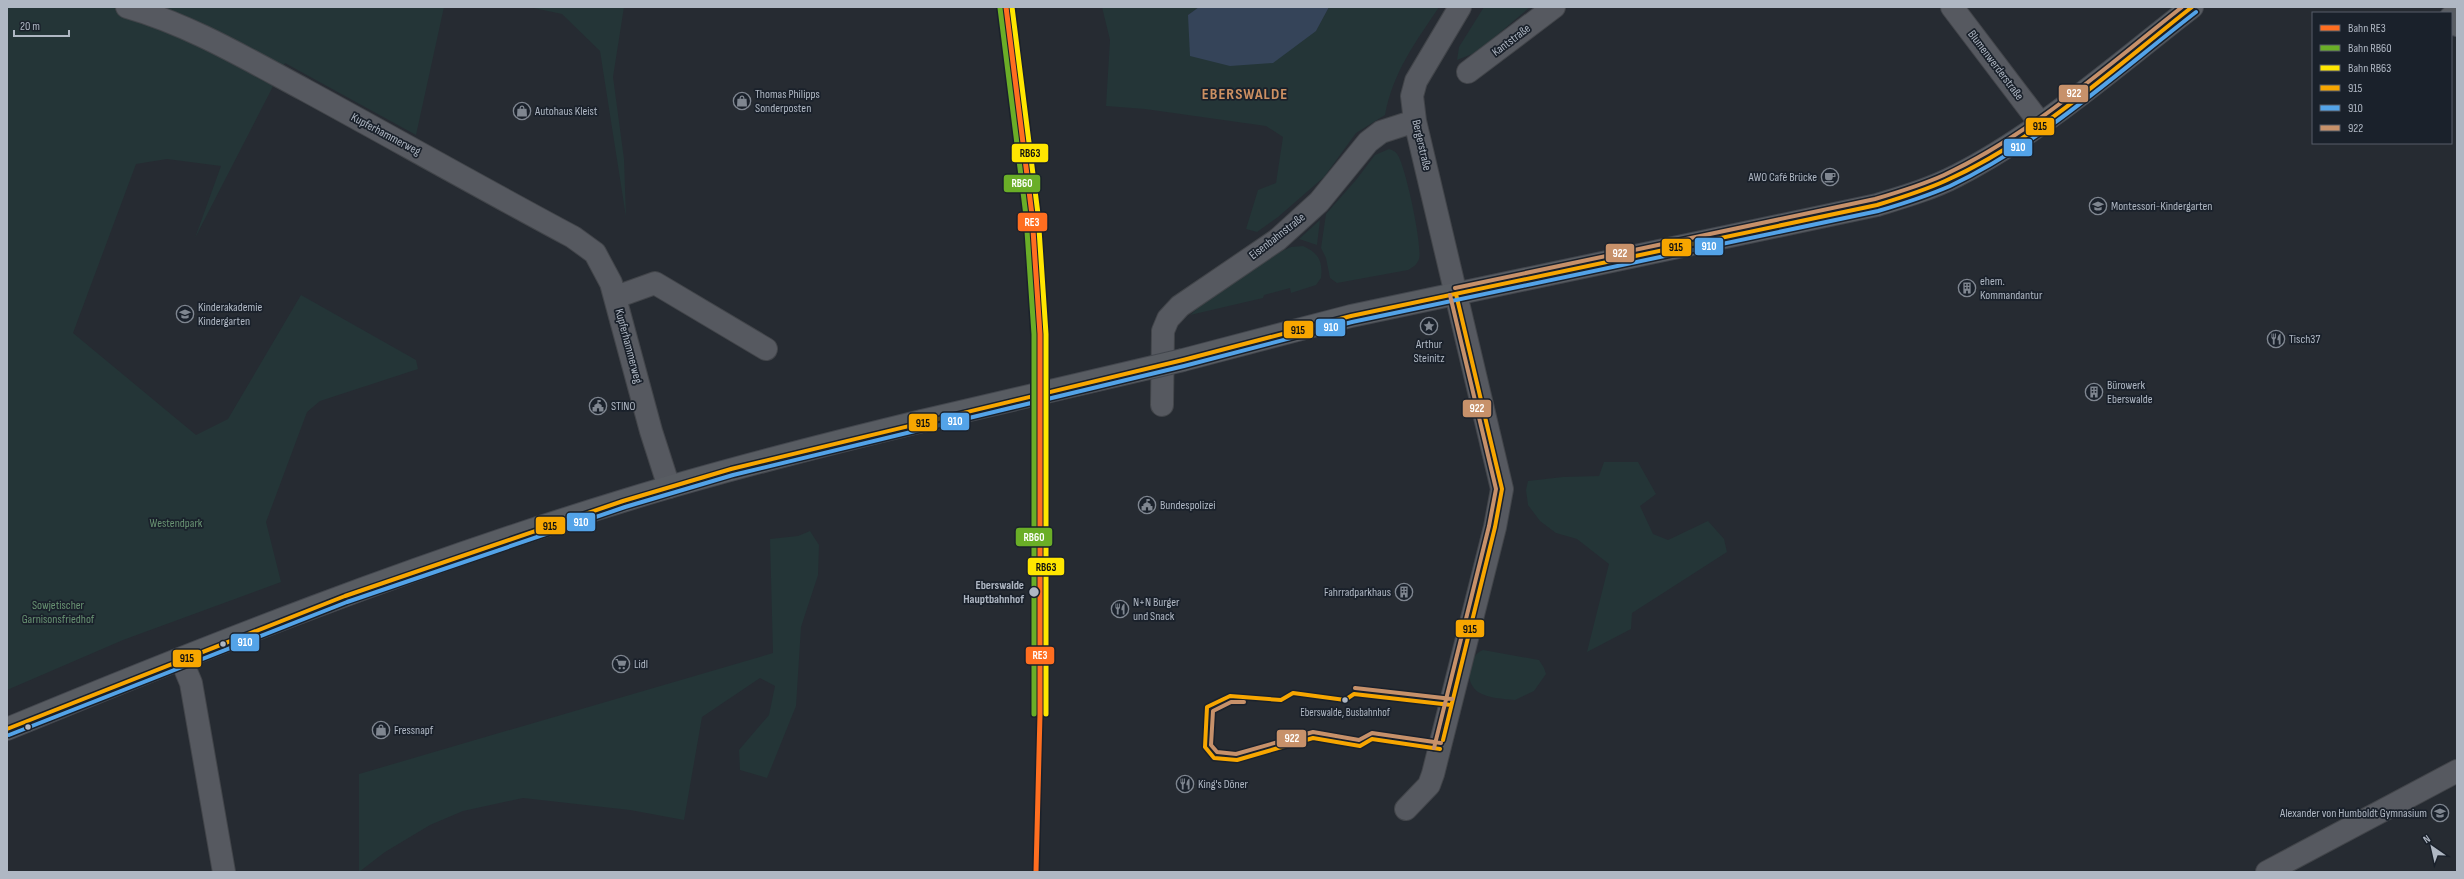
<svg xmlns="http://www.w3.org/2000/svg" width="2464" height="879" viewBox="0 0 2464 879" font-family="'Sofia Sans Condensed',sans-serif">
<style>
.green{fill:#243537}
.water{fill:#354459}
.lines{fill:none;stroke-linecap:round;stroke-linejoin:round}
.minor-casing{stroke:#42454a;stroke-width:24}
.major-casing{stroke:#43474e;stroke-width:24}
.minor{stroke:#565960;stroke-width:22}
.major{stroke:#585c62;stroke-width:22}
.major-bridge-casing{stroke:#43474e;stroke-width:24;stroke-linecap:butt}
.major-bridge{stroke:#585c62;stroke-width:22}
.bus-1-casing{stroke:#1a212b;stroke-width:7}
.bus-2-casing{stroke:#1a212b;stroke-width:7}
.bus-3-casing{stroke:#1a212b;stroke-width:7}
.bus-1{stroke:#f7a600;stroke-width:4}
.bus-2{stroke:#53a3e8;stroke-width:4}
.bus-3{stroke:#c7916a;stroke-width:4}
.rail-1-casing{stroke:#1a212b;stroke-width:8}
.rail-2-casing{stroke:#1a212b;stroke-width:8}
.rail-3-casing{stroke:#1a212b;stroke-width:8}
.rail-1{stroke:#ff6e20;stroke-width:5}
.rail-2{stroke:#6aae27;stroke-width:5}
.rail-3{stroke:#ffe600;stroke-width:5}
.stop-dot{fill:#afb7c3;stroke:#1a212b;stroke-width:1.5}
.labels{text-anchor:middle;stroke-width:3.5;stroke-linejoin:round;paint-order:stroke}
.bus-label{font-size:11px;fill:#afb7c3;stroke:#1a212b}
.street-label{font-size:12px;fill:#afb7c3;stroke:#1a212b}
.poi-label{font-size:12px;fill:#afb7c3;stroke:#1a212b;text-anchor:start}
.park-label{font-size:12px;fill:#689272;stroke:#1a212b}
.stop-label{font-size:12px;font-weight:bold;fill:#afb7c3;stroke:#1a212b;text-anchor:end}
.district-label{font-size:16px;font-weight:bold;letter-spacing:1px;fill:#cc9062;stroke:#1a212b}
.line-badge{stroke:#1a212b;stroke-width:1.5}
.badge-label{font-size:11px;text-anchor:middle;font-weight:bold;fill:#fff}
.pale-badge-label{font-size:11px;text-anchor:middle;font-weight:bold;fill:#111}
</style>
<rect width="100%" height="100%" fill="#262b32"/>
<path class="green" d="M7,7H444L416,135L285,63L195,238L221,166L167,159L136,164L73,333L196,435L228,419L301,295L416,360L418,369L320,401L307,412L266,522L281,582L123,640L7,690Z
M529,7H624L613,77L624,159L626,217L600,51L562,14Z
M1102,7H1199L1188,15L1316,31L1329,7H1439C1415,43 1393,72 1385,115L1356,133L1324,177L1278,217L1257,232L1246,229L1258,190L1276,183L1283,137L1266,126L1145,109L1106,106L1110,40Z
M1484,7H1530L1477,52L1457,60L1459,47Z
M1389,149C1392,150 1395,151 1397,154C1405,163 1423,247 1419,259C1417,265 1413,267 1408,270L1337,283L1330,278L1326,258L1321,248L1326,214L1356,180L1375,155Z
M1320,220L1317,245L1299,239Z
M1303,246C1319,253 1323,262 1321,278L1316,285L1291,293L1290,288L1264,295L1263,298L1190,315L1210,298L1280,252L1291,247Z
M1604,462H1638L1656,494L1640,506L1653,534L1668,540L1708,521L1724,539L1727,552L1632,613L1631,629L1587,652L1609,564L1577,539L1556,533L1540,521L1528,505L1526,490L1528,481L1563,477L1599,476Z
M810,531L819,545L818,575L801,627L796,706L767,778L740,770L739,750L769,715L775,686L760,678L702,717L684,820L630,810L523,798L463,811L430,825L385,852L359,872V774L773,653L770,539L798,536Z
M1483,650L1539,660L1544,668L1546,674L1534,691L1515,700C1503,699 1488,698 1478,692C1464,682 1467,656 1483,650Z"/>
<path class="water" d="M1199,7H1329L1316,31L1273,63L1230,66L1190,56L1188,15Z"/>
<g class="lines">
<defs>
<path id="minor" d="M127,7C190,25 247,59 305,90C395,139 483,189 573,237L595,253L611,283L651,431L669,487
M1952,7L2040,123
M1468,72L1554,7
M616,297L655,283L766,349
M1162,405L1163,331L1168,319L1180,306L1277,240L1319,202L1368,142L1381,132L1415,121
M181,659L191,683L224,872
M1406,809L1429,785L1433,774L1495,527L1502,489L1415,121L1412,96L1416,81L1460,7
M2267,872L2457,771"/>
<path id="major" d="M2451,17L2457,25
M1183,360L1351,316L1877,205C1903,197 1931,189 1956,176C2039,134 2118,64 2192,7
M7,729C210,645 416,564 626,500C724,470 823,445 922,421"/>
</defs>
<use href="#minor" class="minor-casing"/>
<use href="#major" class="major-casing"/>
<use href="#minor" class="minor"/>
<use href="#major" class="major"/>
<defs>
<path id="major-bridge" d="M922,421L1183,360"/>
</defs>
<use href="#major-bridge" class="major-bridge-casing"/>
<use href="#major-bridge" class="major-bridge"/>
<defs>
<path id="bus-1" d="M7,729L345,596L623,501L731,469L1183,360L1351,316L1877,205C1900,198 1923,191 1945,181C2037,140 2114,68 2192,7
M1443,740L1495,527L1502,489L1456,294
M1440,749L1372,739L1360,746L1313,738L1237,760L1214,758L1205,747L1207,707L1230,696L1281,700L1293,693L1345,700L1354,694L1451,705"/>
<path id="bus-2" d="M9,735L347,602L625,507L733,475L1184,366L1352,322L1878,211C1902,204 1927,196 1950,186C2041,143 2117,73 2196,12"/>
<path id="bus-3" d="M1455,288L1875,199C1899,192 1922,185 1944,175C2032,134 2107,66 2182,7
M1355,688L1452,699
M1244,702H1231L1213,711L1211,745L1217,752L1236,754L1313,732L1359,740L1372,733L1441,743
M1434,748L1489,526L1496,489L1450,295"/>
</defs>
<use href="#bus-1" class="bus-1-casing"/>
<use href="#bus-2" class="bus-2-casing"/>
<use href="#bus-3" class="bus-3-casing"/>
<use href="#bus-1" class="bus-1"/>
<use href="#bus-2" class="bus-2"/>
<use href="#bus-3" class="bus-3"/>
<defs>
<path id="rail-1" d="M1006,7L1032,215L1040,334V714L1036,872"/>
<path id="rail-2" d="M1000,8L1026,216L1034,334V714"/>
<path id="rail-3" d="M1012,7L1038,214L1046,334V714"/>
</defs>
<use href="#rail-1" class="rail-1-casing"/>
<use href="#rail-2" class="rail-2-casing"/>
<use href="#rail-3" class="rail-3-casing"/>
<use href="#rail-1" class="rail-1"/>
<use href="#rail-2" class="rail-2"/>
<use href="#rail-3" class="rail-3"/>
</g>
<defs>
<symbol id="shop-ring" viewBox="-11 -11 22 22"><circle r="9.5" fill="#1a212b" stroke="#7f8690" stroke-width="1.5"/><path d="M-5-2.5h2.3a2.7 3.5 0 0 1 5.4 0H5L5.5 6h-11ZM-1.5-2.5h3a1.5 2.3 0 0 0-3 0Z" fill="#7f8690"/></symbol>
<symbol id="cafe-ring" viewBox="-11 -11 22 22"><circle r="9.5" fill="#1a212b" stroke="#7f8690" stroke-width="1.5"/><path d="M-5.5-4.5H6V0H3Q3 3.5 0 3.5H-2.5Q-5.5 3.5-5.5 0ZM3-3.2v2h1.7v-2ZM-6 4.5H4V6H-6Z" fill="#7f8690"/></symbol>
<symbol id="school-ring" viewBox="-11 -11 22 22"><circle r="9.5" fill="#1a212b" stroke="#7f8690" stroke-width="1.5"/><path d="M0-5L7-2L0 1L-7-2ZM-4 1L0 2.5L4 1V4Q0 6-4 4Z" fill="#7f8690"/></symbol>
<symbol id="building-ring" viewBox="-11 -11 22 22"><circle r="9.5" fill="#1a212b" stroke="#7f8690" stroke-width="1.5"/><path d="M-4-6H4V6H1V3H-1V6H-4ZM-2.5-4.3h1.7v1.8h-1.7ZM.8-4.3h1.7v1.8H.8ZM-2.5-1h1.7V.8h-1.7ZM.8-1h1.7V.8H.8Z" fill="#7f8690"/></symbol>
<symbol id="sight-ring" viewBox="-11 -11 22 22"><circle r="9.5" fill="#1a212b" stroke="#7f8690" stroke-width="1.5"/><path d="M0-6L1.8-2.2L6-1.7L2.9 1.2L3.7 5.4L0 3.3L-3.7 5.4L-2.9 1.2L-6-1.7L-1.8-2.2Z" fill="#7f8690"/></symbol>
<symbol id="restaurant-ring" viewBox="-11 -11 22 22"><circle r="9.5" fill="#1a212b" stroke="#7f8690" stroke-width="1.5"/><path d="M-5-6h1v4h1v-4h1v4h1v-4h1v5L-1.5 .5V6h-2V.5L-5-1ZM5-6V6H3V1.5H1.5Q1.5-4 5-6Z" fill="#7f8690"/></symbol>
<symbol id="civic-ring" viewBox="-11 -11 22 22"><circle r="9.5" fill="#1a212b" stroke="#7f8690" stroke-width="1.5"/><path d="M-.6-6.5H3V-4.5H.6V-3L4-1V1h2V6H-6V1h2V-1L-.6-3ZM-1.2 2.5V6h2.4V2.5Z" fill="#7f8690"/></symbol>
<symbol id="supermarket-ring" viewBox="-11 -11 22 22"><circle r="9.5" fill="#1a212b" stroke="#7f8690" stroke-width="1.5"/><path d="M-6-5.5h2.5l.6 2H6L4.5 2H-2.5L-4.4-4H-6ZM-1.5 3.2a1.3 1.3 0 1 0 .1 0ZM3 3.2a1.3 1.3 0 1 0 .1 0Z" fill="#7f8690"/></symbol>
</defs>
<g fill-rule="evenodd">
<use href="#shop-ring" x="732" y="91" width="20" height="20"/>
<use href="#shop-ring" x="512" y="101" width="20" height="20"/>
<use href="#cafe-ring" x="1820" y="167" width="20" height="20"/>
<use href="#school-ring" x="2088" y="196" width="20" height="20"/>
<use href="#building-ring" x="1957" y="278" width="20" height="20"/>
<use href="#school-ring" x="175" y="304" width="20" height="20"/>
<use href="#sight-ring" x="1419" y="316" width="20" height="20"/>
<use href="#restaurant-ring" x="2266" y="329" width="20" height="20"/>
<use href="#building-ring" x="2084" y="382" width="20" height="20"/>
<use href="#civic-ring" x="588" y="396" width="20" height="20"/>
<use href="#civic-ring" x="1137" y="495" width="20" height="20"/>
<use href="#building-ring" x="1394" y="582" width="20" height="20"/>
<use href="#restaurant-ring" x="1110" y="599" width="20" height="20"/>
<use href="#supermarket-ring" x="611" y="654" width="20" height="20"/>
<use href="#shop-ring" x="371" y="720" width="20" height="20"/>
<use href="#restaurant-ring" x="1175" y="774" width="20" height="20"/>
<use href="#school-ring" x="2430" y="803" width="20" height="20"/>
</g>
<g class="stop-dot">
<circle cx="1034" cy="592" r="5.5"/>
<circle cx="223" cy="644" r="3.5"/>
<circle cx="1345" cy="700" r="3.5"/>
<circle cx="28" cy="727" r="3.5"/>
</g>
<g class="labels">
<g class="bus-label">
<text x="1345" y="716">Eberswalde, Busbahnhof</text>
</g>
<g class="street-label">
<text transform="translate(1511 40) rotate(-37)" y="4">Kantstraße</text>
<text transform="translate(1996 65) rotate(53)" y="4">Blumenwerderstraße</text>
<text transform="translate(386 134) rotate(28)" y="4">Kupferhammerweg</text>
<text transform="translate(1422 145) rotate(77)" y="4">Bergerstraße</text>
<text transform="translate(1277 236) rotate(-38)" y="4">Eisenbahnstraße</text>
<text transform="translate(629 346) rotate(75)" y="4">Kupferhammerweg</text>
</g>
<g class="poi-label">
<text x="755" y="98">Thomas Philipps<tspan x="755" dy="14">Sonderposten</tspan></text>
<text x="535" y="115">Autohaus Kleist</text>
<text x="1817" y="181" text-anchor="end">AWO Café Brücke</text>
<text x="2111" y="210">Montessori-Kindergarten</text>
<text x="1980" y="285">ehem.<tspan x="1980" dy="14">Kommandantur</tspan></text>
<text x="198" y="311">Kinderakademie<tspan x="198" dy="14">Kindergarten</tspan></text>
<text x="2289" y="343">Tisch37</text>
<text x="1429" y="348" text-anchor="middle">Arthur<tspan x="1429" dy="14">Steinitz</tspan></text>
<text x="2107" y="389">Bürowerk<tspan x="2107" dy="14">Eberswalde</tspan></text>
<text x="611" y="410">STINO</text>
<text x="1160" y="509">Bundespolizei</text>
<text x="1391" y="596" text-anchor="end">Fahrradparkhaus</text>
<text x="1133" y="606">N+N Burger<tspan x="1133" dy="14">und Snack</tspan></text>
<text x="634" y="668">Lidl</text>
<text x="394" y="734">Fressnapf</text>
<text x="1198" y="788">King's Döner</text>
<text x="2427" y="817" text-anchor="end">Alexander von Humboldt Gymnasium</text>
</g>
<g class="park-label">
<text x="176" y="527">Westendpark</text>
<text x="58" y="609">Sowjetischer<tspan x="58" dy="14">Garnisonsfriedhof</tspan></text>
</g>
<g class="stop-label">
<text x="1024" y="589">Eberswalde<tspan x="1024" dy="14">Hauptbahnhof</tspan></text>
</g>
<g class="district-label">
<text x="1245" y="99">EBERSWALDE</text>
</g>
</g>
<g class="line-badge">
<rect x="2058" y="84" width="31" height="19" rx="4" fill="#c7916a"/>
<rect x="2025" y="117" width="30" height="19" rx="4" fill="#f7a600"/>
<rect x="2003" y="138" width="30" height="19" rx="4" fill="#53a3e8"/>
<rect x="1011" y="143" width="38" height="20" rx="4" fill="#ffe600"/>
<rect x="1003" y="174" width="38" height="19" rx="4" fill="#6aae27"/>
<rect x="1017" y="212" width="31" height="20" rx="4" fill="#ff6e20"/>
<rect x="1694" y="237" width="30" height="19" rx="4" fill="#53a3e8"/>
<rect x="1661" y="238" width="31" height="19" rx="4" fill="#f7a600"/>
<rect x="1605" y="243" width="30" height="20" rx="4" fill="#c7916a"/>
<rect x="1315" y="318" width="31" height="19" rx="4" fill="#53a3e8"/>
<rect x="1283" y="320" width="31" height="19" rx="4" fill="#f7a600"/>
<rect x="1462" y="399" width="30" height="19" rx="4" fill="#c7916a"/>
<rect x="940" y="412" width="30" height="19" rx="4" fill="#53a3e8"/>
<rect x="908" y="413" width="30" height="19" rx="4" fill="#f7a600"/>
<rect x="566" y="512" width="30" height="20" rx="4" fill="#53a3e8"/>
<rect x="535" y="516" width="31" height="19" rx="4" fill="#f7a600"/>
<rect x="1015" y="527" width="38" height="20" rx="4" fill="#6aae27"/>
<rect x="1027" y="557" width="38" height="19" rx="4" fill="#ffe600"/>
<rect x="1455" y="619" width="30" height="19" rx="4" fill="#f7a600"/>
<rect x="230" y="633" width="30" height="19" rx="4" fill="#53a3e8"/>
<rect x="1025" y="646" width="30" height="19" rx="4" fill="#ff6e20"/>
<rect x="172" y="649" width="30" height="19" rx="4" fill="#f7a600"/>
<rect x="1276" y="729" width="31" height="19" rx="4" fill="#c7916a"/>
</g>
<g class="badge-label">
<text x="2074" y="97">922</text>
<text x="2018" y="151">910</text>
<text x="1022" y="187">RB60</text>
<text x="1032" y="226">RE3</text>
<text x="1709" y="250">910</text>
<text x="1620" y="257">922</text>
<text x="1331" y="331">910</text>
<text x="1477" y="412">922</text>
<text x="955" y="425">910</text>
<text x="581" y="526">910</text>
<text x="1034" y="541">RB60</text>
<text x="245" y="646">910</text>
<text x="1040" y="659">RE3</text>
<text x="1292" y="742">922</text>
</g>
<g class="pale-badge-label">
<text x="2040" y="130">915</text>
<text x="1030" y="157">RB63</text>
<text x="1676" y="251">915</text>
<text x="1298" y="334">915</text>
<text x="923" y="427">915</text>
<text x="550" y="530">915</text>
<text x="1046" y="571">RB63</text>
<text x="1470" y="633">915</text>
<text x="187" y="662">915</text>
</g>
<rect width="2464" height="879" fill="none" stroke="#afb7c3" stroke-width="16"/>
<rect x="2312" y="12" width="140" height="132" fill="#1a212b" stroke="#565d68"/>
<rect x="2320" y="25" width="20" height="6" fill="#ff6e20" stroke="#565d68"/>
<text x="2348" y="32" font-size="12" fill="#afb7c3">Bahn RE3</text>
<rect x="2320" y="45" width="20" height="6" fill="#6aae27" stroke="#565d68"/>
<text x="2348" y="52" font-size="12" fill="#afb7c3">Bahn RB60</text>
<rect x="2320" y="65" width="20" height="6" fill="#ffe600" stroke="#565d68"/>
<text x="2348" y="72" font-size="12" fill="#afb7c3">Bahn RB63</text>
<rect x="2320" y="85" width="20" height="6" fill="#f7a600" stroke="#565d68"/>
<text x="2348" y="92" font-size="12" fill="#afb7c3">915</text>
<rect x="2320" y="105" width="20" height="6" fill="#53a3e8" stroke="#565d68"/>
<text x="2348" y="112" font-size="12" fill="#afb7c3">910</text>
<rect x="2320" y="125" width="20" height="6" fill="#c7916a" stroke="#565d68"/>
<text x="2348" y="132" font-size="12" fill="#afb7c3">922</text>
<g transform="translate(2432 847) rotate(326)" stroke="#1a212b" stroke-width="3" paint-order="stroke">
<path d="M0-3L7 15L0 10L-7 15Z" fill="#afb7c3"/>
<text y="-6" font-size="11" font-weight="bold" text-anchor="middle" fill="#afb7c3">N</text>
</g>
<path d="M14 30v6h55v-6" fill="none" stroke="#afb7c3" stroke-width="2"/>
<text x="20" y="30" font-size="12" fill="#afb7c3" stroke="#1a212b" stroke-width="3" paint-order="stroke">20 m</text>
</svg>
